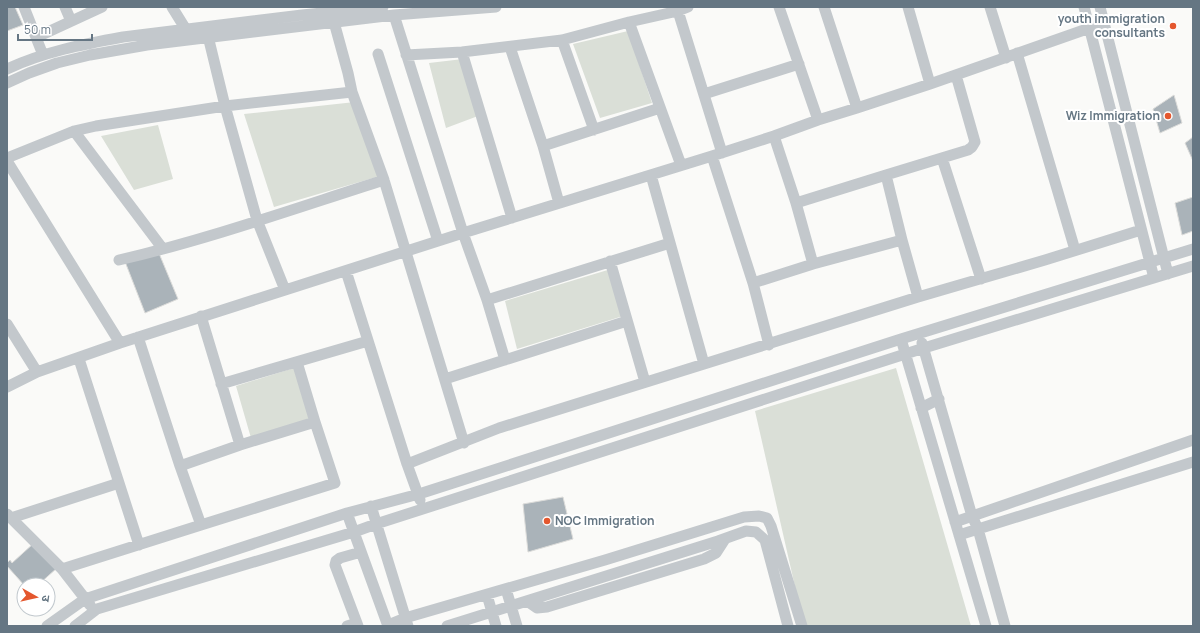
<svg xmlns="http://www.w3.org/2000/svg" width="1200" height="633" viewBox="0 0 1200 633" font-family="Manrope,'Noto Sans Devanagari',sans-serif">
<style>
.green{fill:#dadfd7}
.building{fill:#aab3b9;stroke:#dcdcda}
.lines{fill:none;stroke-linecap:round;stroke-linejoin:round}
.minor{stroke:#c3c8cc;stroke-width:11}
.poi-dot{fill:#e4572e;stroke:#fff;stroke-width:1.5}
.labels{text-anchor:middle;stroke-width:4;stroke-linejoin:round;paint-order:stroke}
.poi-label{font-size:12px;font-weight:bold;fill:#657683;stroke:#fff;text-anchor:end}
</style>
<rect width="100%" height="100%" fill="#fafaf8"/>
<path class="green" d="M628,31L652,103L600,118L573,44Z
M463,59L478,116L446,128L429,63Z
M355,102L380,176L274,207L244,114Z
M158,125L173,179L134,190L101,136Z
M611,269L623,316L517,349L505,301Z
M297,367L313,419L251,438L236,386Z
M896,368L971,626H804L755,411Z"/>
<path class="building" d="M7,7H15L23,25L7,31Z
M1174,95L1182,123L1160,133L1153,109Z
M1193,137V161L1185,143Z
M1193,197V231L1182,235L1175,203Z
M156,246L178,299L145,313L124,259Z
M563,497L573,539L528,552L523,504Z
M34,543L57,568L38,585H24L7,566V563L10,560L12,563Z"/>
<g class="lines">
<path class="minor" d="M24,7L43,55
M65,7L71,21
M172,7L185,28
M779,7L818,120
M824,7L857,108
M908,7L930,84
M990,7L1006,58
M1084,7L1154,278
M1100,7L1168,274
M678,11L722,153
M394,15L463,233L487,300L505,360
M334,22L348,73L352,92L384,180L464,443
M629,22L681,165
M207,32L225,106L257,220L285,290
M37,37L102,7
M562,40L594,130
M510,47L543,146L559,203
M462,52L512,218
M1017,53L1075,250
M378,54L438,241
M406,55L462,52L562,40L629,22L678,11L688,7
M7,69C43,52 84,44 123,37L302,15L383,7
M7,83L29,73L57,63L90,55L147,45L394,15L496,7
M704,94L799,64
M74,131L163,249
M543,146L660,108
M712,156L753,283L769,345
M7,158L74,131L96,126L225,106L352,92
M942,158L981,279
M7,161L120,343L463,233L712,156L774,136L818,120L857,108L930,84L1104,23
M651,175L704,364
M886,175L968,150L972,147L975,142L956,75
M796,203L886,175L902,240L918,297
M119,260C209,239 296,208 384,180
M610,261L645,382
M813,264L902,240
M346,271L407,464L420,500
M753,283L813,264L796,203L774,136
M487,300L670,243
M201,316L240,445
M7,324L37,372L120,343
M901,339L986,626
M922,343L972,516L978,529L1005,626
M79,359L139,545
M297,362L315,422
M445,379L627,321
M221,384L368,341
M7,387L37,372
M921,408L939,399
M407,464L499,428L918,297L1045,260L1141,230
M180,466L240,445L315,422L335,483L201,525
M371,506L408,626
M347,513L388,626
M7,514L62,569L90,605
M11,518L119,483
M955,522L1193,440
M959,535L1193,462
M62,569L201,525L180,466L138,337
M506,589L517,626
M487,595L496,626
M527,601L537,608L547,607L704,559L716,553L725,539
M388,625L405,618L605,560L744,517L759,516L767,518L771,526L802,626
M47,626L85,599L347,513L419,494L901,339L1193,249
M75,626L97,609L354,532L376,524L924,348L1193,266
M347,626L357,623
M358,626L335,565L336,561L340,558L361,552
M447,626L718,541L746,531L756,532L765,540L788,626"/>
</g>
<g class="poi-dot">
<circle cx="1173" cy="26" r="4"/>
<circle cx="1168" cy="116" r="4"/>
<circle cx="547" cy="521" r="4"/>
</g>
<g class="labels">
<g class="poi-label">
<text x="1165" y="23">youth immigration<tspan x="1165" dy="14">consultants</tspan></text>
<text x="1160" y="120">Wiz Immigration</text>
<text x="555" y="525" text-anchor="start">NOC Immigration</text>
</g>
</g>
<rect width="1200" height="633" fill="none" stroke="#657683" stroke-width="16"/>
<g transform="translate(36 597) rotate(98)"><circle r="19" fill="#ffffff" stroke="#c1c8cd"/>
<path d="M0-3L7 15L0 10L-7 15Z" fill="#e4572e"/>
<text y="-6" font-size="11" font-weight="bold" text-anchor="middle" fill="#657683">उ</text>
</g>
<path d="M18 34v6h74v-6" fill="none" stroke="#657683" stroke-width="2"/>
<text x="24" y="34" font-size="12" fill="#657683" stroke="#ffffff" stroke-width="3" paint-order="stroke">50 m</text>
</svg>
